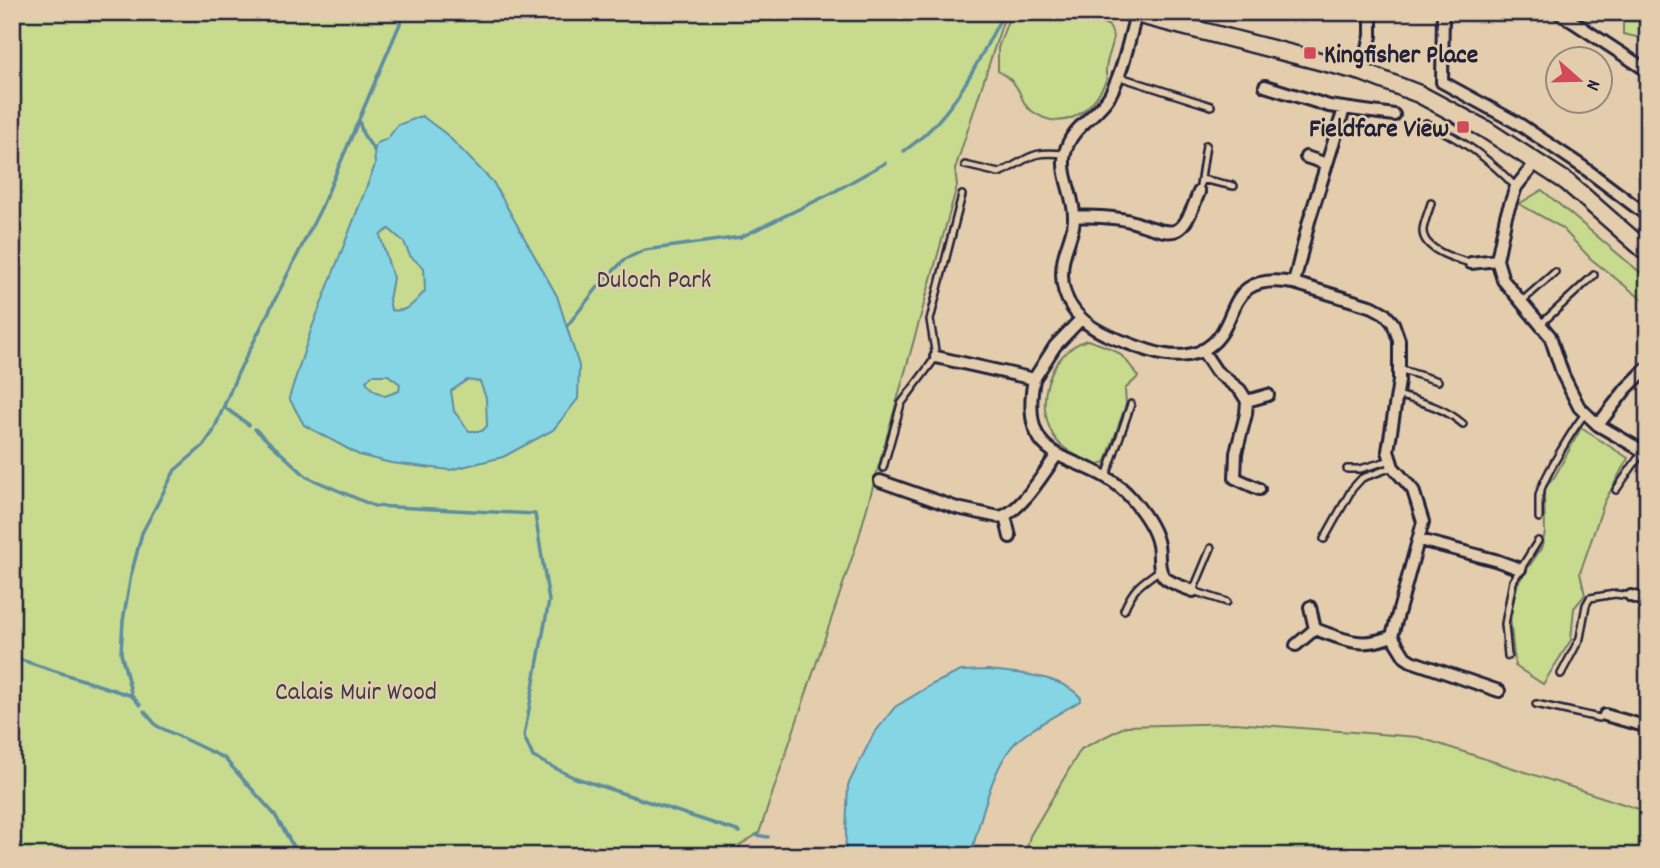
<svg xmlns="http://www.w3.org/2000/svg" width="1660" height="868" viewBox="0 0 1660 868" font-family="Dekko,sans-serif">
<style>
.green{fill:#c7da8e;stroke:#747e64;stroke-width:2}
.water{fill:#86d5e4;stroke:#5e8da0;stroke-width:2;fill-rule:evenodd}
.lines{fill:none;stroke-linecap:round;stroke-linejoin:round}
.stream{stroke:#5e8da0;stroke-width:3.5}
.lane-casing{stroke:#22223b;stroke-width:10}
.street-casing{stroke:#22223b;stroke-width:16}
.secondary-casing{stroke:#22223b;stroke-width:21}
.lane{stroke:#e3cdad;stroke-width:5}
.street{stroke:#e3cdad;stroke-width:10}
.secondary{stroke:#e3cdad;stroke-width:16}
.poi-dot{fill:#d1495b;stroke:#e3cdad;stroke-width:2.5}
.labels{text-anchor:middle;stroke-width:5;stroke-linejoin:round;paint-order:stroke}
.poi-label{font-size:26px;font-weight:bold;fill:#22223b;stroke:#e3cdad;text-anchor:start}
.park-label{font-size:26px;fill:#3b3e47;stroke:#e3cdad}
</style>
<rect width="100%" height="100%" fill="#e3cdad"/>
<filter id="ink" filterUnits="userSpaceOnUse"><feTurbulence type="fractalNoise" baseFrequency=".0143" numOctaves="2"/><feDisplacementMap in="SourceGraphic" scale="14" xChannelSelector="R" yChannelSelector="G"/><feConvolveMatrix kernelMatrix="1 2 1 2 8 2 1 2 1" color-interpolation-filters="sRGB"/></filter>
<g filter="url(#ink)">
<path class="green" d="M12,12H1006L955,169L957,186L858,540L759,833L740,845L738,856H12Z
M1011,12H1059L1108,25C1122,43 1101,58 1107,79C1091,112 1063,136 1029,109C1022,103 1021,92 1015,85C1011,79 1004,75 998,71V48Z
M1623,12H1645V39L1623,34Z
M1542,190L1648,279V304L1591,259L1561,227L1519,204Z
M1087,340C1114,348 1123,352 1138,377L1125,389L1126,404L1106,461L1100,465C1087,462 1066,452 1057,441C1032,408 1047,353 1087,340Z
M1581,428L1628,458L1604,503L1580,573L1585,595L1574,608L1571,640L1543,684L1515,666L1510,616L1518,583L1542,547L1545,532L1544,490L1555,476Z
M1235,723L1418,737L1648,812V856H1025L1030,836L1081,749L1126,726Z"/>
<path class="water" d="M422,116L446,134L493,182L557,296L579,366L578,399L553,430L503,457L450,470L391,463L359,455L304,425L289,398L311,330L375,165L374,150L377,143L387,139L398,125ZM389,229L404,242L410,256L424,268L425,291C414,303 408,313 391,310L389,300L393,278L380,235ZM372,375H388L400,384L399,391L385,396L373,390L366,381ZM467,380L480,382L486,398L487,426L482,431H469L454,411L451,391Z
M988,670C1016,673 1062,675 1081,698L1080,701C1061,713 1033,726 1017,741C991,766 981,822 970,856H845L848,785L873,735L895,707L933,684L961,671Z"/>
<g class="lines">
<path class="stream" d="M359,121L363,134L374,150
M904,151C953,118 975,67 1002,16
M567,326L598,287L625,259L645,250L741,237L830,194L885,163
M224,407L249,425
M255,429L307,477L374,506L535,514L549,601L524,736L533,757L573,777L740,832
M12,657L132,696L140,705
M132,696L121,653L123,621L131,575L142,533L175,470L203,446L213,432L237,375L321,208L405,12
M144,711L157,726L224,758L275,815L299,856
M756,835L768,837"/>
<defs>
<path id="lane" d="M1117,76L1211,106
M1426,123C1463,140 1488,158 1516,187
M965,165L999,173C1029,160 1028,150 1064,154
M1201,179L1234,186
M1199,192L1206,145
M1431,203C1429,211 1424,221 1423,230C1422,250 1456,259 1471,263
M1521,302L1555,272
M1542,323L1594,275
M1399,369L1438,381
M1397,395C1421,402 1444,407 1463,424
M883,468L901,404L936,357L930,320L962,195
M1347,469H1360L1391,460
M1106,477L1131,404
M1616,490L1643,451
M1539,518C1539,511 1539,503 1539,496C1542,480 1574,427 1585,414
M1324,539L1352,489L1362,478L1393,467
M1211,548L1193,591L1227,602
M1124,610C1133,588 1141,583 1160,570
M1508,656L1505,624L1513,581L1538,541
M1561,674L1580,638L1586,605L1590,598L1615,594L1631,596
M1536,704L1599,718L1605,715"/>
<path id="street" d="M1443,12L1442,82L1519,124L1583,167L1648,216
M1558,12L1648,71
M1136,14C1129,40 1123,71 1110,95C1097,117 1071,126 1065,153C1060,174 1074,195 1074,216C1075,229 1067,244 1064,257C1055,298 1078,324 1114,338C1142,348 1172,364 1201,351C1245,331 1217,270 1294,283L1309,221L1344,109
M1362,72L1371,36V12
M1265,86L1329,106L1394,115
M1306,157L1327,164
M1537,161L1516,187L1506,216L1497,260L1503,280L1550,336L1563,375L1579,407L1598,425L1648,454
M1074,216C1092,217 1113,216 1130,221C1176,235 1180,243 1199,192
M1471,263L1497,260
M1294,283L1373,307L1384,313L1393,323L1399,340V381L1388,451L1393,467L1413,490L1423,522L1392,636C1361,649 1345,640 1315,629
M1202,350L1216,371L1240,390L1247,401L1246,414L1236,453L1235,478L1259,489
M936,357L1034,379L1055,346L1080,320
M1034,379C1016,476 1089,447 1132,499C1143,512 1155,528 1158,545C1160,555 1157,569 1164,577C1171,584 1184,587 1193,591
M1247,401L1268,395
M1598,425L1626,389L1648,367
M880,481L957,508L999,517C1020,514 1044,472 1057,455
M1005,516L1010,537
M1420,540L1495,560L1520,569
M1631,596L1648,601
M1392,636L1405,657L1411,661L1499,691
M1296,645L1315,629L1310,607
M1605,715L1648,727"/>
<path id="secondary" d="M1128,12L1362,72L1419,94L1485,129L1567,182L1648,253"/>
</defs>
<use href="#lane" class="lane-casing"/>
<use href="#street" class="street-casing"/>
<use href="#secondary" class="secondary-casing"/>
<use href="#lane" class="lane"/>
<use href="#street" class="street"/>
<use href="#secondary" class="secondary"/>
</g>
</g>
<g class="poi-dot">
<rect x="1303" y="46" width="14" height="14" rx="3.5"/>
<rect x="1456" y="120" width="14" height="14" rx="3.5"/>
</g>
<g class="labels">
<g class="poi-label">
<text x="1324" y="62">Kingfisher Place</text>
<text x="1449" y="136" text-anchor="end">Fieldfare View</text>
</g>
<g class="park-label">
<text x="654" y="287">Duloch Park</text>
<text x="356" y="699">Calais Muir Wood</text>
</g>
</g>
<rect width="1660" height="868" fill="none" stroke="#e3cdad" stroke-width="42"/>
<rect x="21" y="21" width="1618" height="826" fill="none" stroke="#22223b" stroke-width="2.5" filter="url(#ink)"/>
<g transform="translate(1579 80) rotate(110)"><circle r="33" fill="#e3cdad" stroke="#96897f" stroke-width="2"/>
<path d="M0-5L12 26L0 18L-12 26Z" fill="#d1495b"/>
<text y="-10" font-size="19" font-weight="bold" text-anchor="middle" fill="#22223b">N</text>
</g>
</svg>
